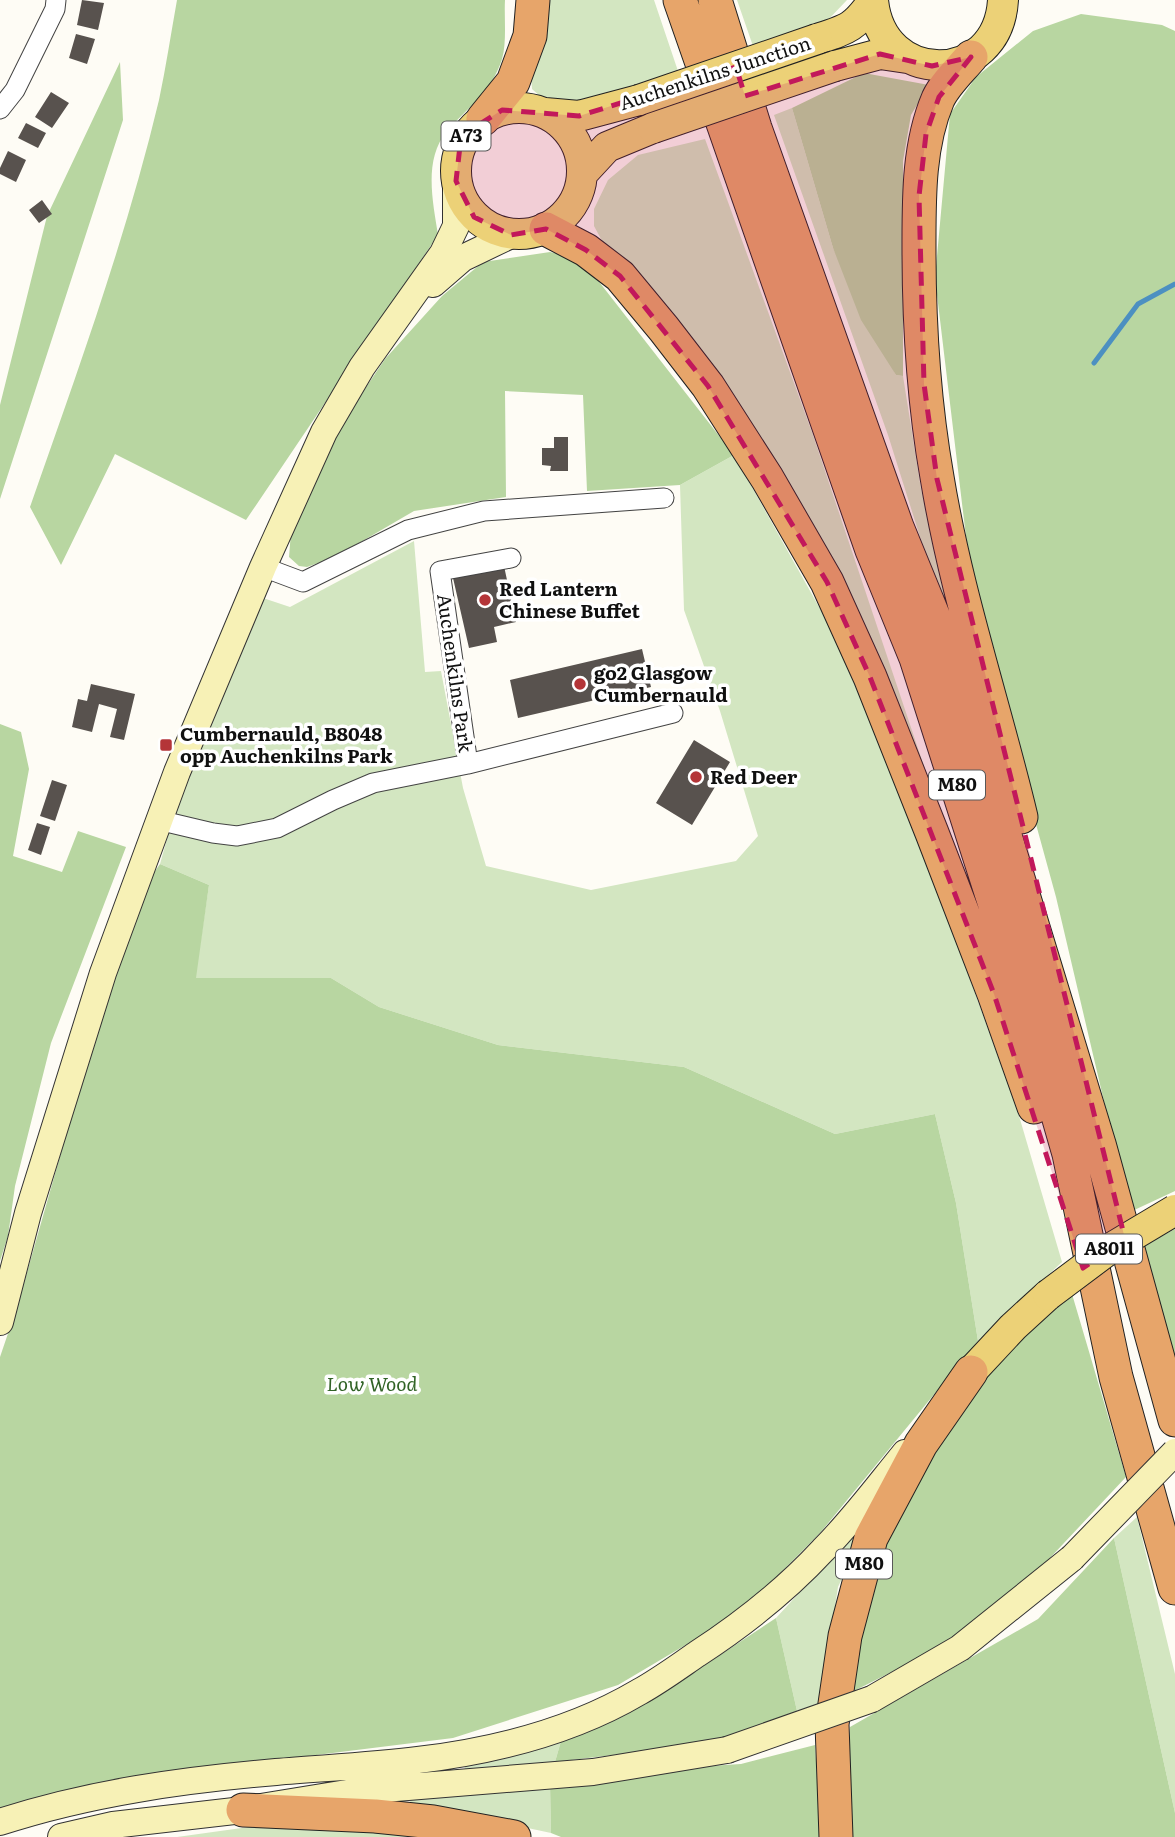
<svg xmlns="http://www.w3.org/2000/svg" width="1175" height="1837" viewBox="0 0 1175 1837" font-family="Literata,serif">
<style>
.green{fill:#d3e6c1}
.forest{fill:#b8d6a1}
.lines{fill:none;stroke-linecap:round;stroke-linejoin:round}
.stream{stroke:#4c90c1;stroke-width:5}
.building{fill:#58524e}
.street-casing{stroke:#434343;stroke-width:21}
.secondary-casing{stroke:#323232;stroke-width:28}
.primary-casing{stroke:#212121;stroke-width:32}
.highway-casing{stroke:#212121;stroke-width:35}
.street{stroke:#fff;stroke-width:19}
.secondary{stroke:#f7f1b6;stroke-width:26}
.primary{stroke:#ecd177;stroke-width:30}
.highway{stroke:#e7a56a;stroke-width:33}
.secondary-bridge-casing{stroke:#323232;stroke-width:28;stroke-linecap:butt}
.primary-bridge-casing{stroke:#212121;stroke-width:32;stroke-linecap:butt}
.secondary-bridge{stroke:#f7f1b6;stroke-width:26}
.primary-bridge{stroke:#ecd177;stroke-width:30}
.marked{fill:#c2185b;fill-opacity:0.2;stroke:#c2185b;stroke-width:5;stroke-dasharray:14 9;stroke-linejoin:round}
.poi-dot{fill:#b43538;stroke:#fff;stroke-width:2.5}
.labels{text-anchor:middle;stroke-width:7;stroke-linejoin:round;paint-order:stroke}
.shield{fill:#fff;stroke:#585858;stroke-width:2}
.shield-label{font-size:18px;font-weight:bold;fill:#101010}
.street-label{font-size:19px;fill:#101010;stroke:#fff}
.poi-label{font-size:19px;font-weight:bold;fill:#101010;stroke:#fff;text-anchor:start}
.park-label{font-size:19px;font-style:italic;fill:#316326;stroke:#fff}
</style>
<rect width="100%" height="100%" fill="#fefcf5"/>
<path class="green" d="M538,0H654L679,74L565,105L541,97L532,89L531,73Z
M737,0H847L826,22L754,49Z
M792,108L833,248L896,375L903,376L921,489L958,640L953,642L888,435L774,115Z
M705,139L813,435L948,838L863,649L661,307L601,239L594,226V209L608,180L638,155Z
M734,455L828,623L911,816L1017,1109L1062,1262L978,1341L956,1203L935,1114L835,1134L684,1067L498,1045L379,1007L331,978H195L209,885L160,864L174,814L263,598L290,607L414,541L425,672L441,671L463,788L486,866L591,890L736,861L758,836L720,711L684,610L680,485Z
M872,1514L838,1587L820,1705L797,1711L776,1618Z
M1137,1517L1175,1674V1813L1114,1538Z
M563,1734L555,1762L465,1770L464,1763Z
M550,1784L551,1833L410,1803L411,1795Z
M300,1820L486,1837H177Z"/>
<path class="forest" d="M177,0H505C504,18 507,42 502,59C491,93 469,106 447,131C423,160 433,202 438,235L246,520L115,454L61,565L30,507C77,373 126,238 159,100C166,67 171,33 177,0Z
M1081,14L1162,25L1175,31V1191L1130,1212L1056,897L973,595L935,278L950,114L976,77L1033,31Z
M120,62L123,120L0,499V405L47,216Z
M864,73L929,85L911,115L903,161V376L896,375L861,320L833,248L792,108Z
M550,252L575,258L600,283L734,455L680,485L587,491L583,395L505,391L506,497L414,511L335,557L307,567L299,566L289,557L291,532L328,444L385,359L442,296L483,262Z
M0,724L21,732L29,769L13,856L62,872L78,831L126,847L51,1043L15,1186L8,1236L0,1261Z
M160,864L209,885L196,978H331L379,1007L498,1045L684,1067L835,1134L935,1114L956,1203L978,1341L820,1533L743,1611L618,1685L453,1738L131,1778L0,1809V1357L18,1304L115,963L148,881Z
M1175,1229V1386L1140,1248Z
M1072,1294L1126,1477L1033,1576L939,1648L850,1693L863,1606L893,1516L978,1379L1047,1312Z
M1114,1538L1175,1813V1837H851L846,1785L850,1727L1038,1619Z
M776,1618L797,1711L742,1735L654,1750L555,1762L563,1734L618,1716L708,1663Z
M815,1745L821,1837H561L551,1833L550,1784L662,1769L741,1764Z"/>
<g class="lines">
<path class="stream" d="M1094,363L1138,304L1175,284"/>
</g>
<path class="building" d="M82,0L104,3L98,30L77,25Z
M76,34L95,39L87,64L69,58Z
M51,92L69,103L52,128L35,117Z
M26,123L46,133L38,148L18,138Z
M8,151L26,160L16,182L0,174V168Z
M42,200L52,214L39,223L29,210Z
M554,437H568V471H550L551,466L542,465V448H554Z
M504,566L516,622L494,627L497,642L469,648L453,578Z
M642,649L651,687L518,718L510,680Z
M91,684L135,694L124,740L110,737L117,709L99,704L92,732L72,727L78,699L87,701Z
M694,740L730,762L692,825L656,803Z
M52,780L67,785L55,821L40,816Z
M37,823L50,827L41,855L28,850Z"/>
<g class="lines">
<defs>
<path id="street" d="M0,109L15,90L55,9L56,0
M263,567L303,582L408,530L484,511L664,498
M468,764L440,571L511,558
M158,820L213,833L237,836L277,828L333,800L373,783L468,764L673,713"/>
<path id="secondary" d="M433,284L463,258L511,235
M0,1322L28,1213L103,973L177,772L263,567L324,432L362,367L443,253L456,226V181
M872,1699L960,1648L1072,1558
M0,1822C89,1793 183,1780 276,1772C323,1768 371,1766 418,1760C494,1751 573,1731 639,1692C659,1681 678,1667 697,1654C743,1624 786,1590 823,1550C853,1520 878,1486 905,1453
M61,1837L113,1825L243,1810L359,1791L593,1772L727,1750"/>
<path id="primary" d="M873,0C881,87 998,87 1003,0
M817,39C848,29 854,28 873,1
M835,66L880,54L907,58
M456 171a63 63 0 1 1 126 0a63 63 0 1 1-126 0Z
M545,113L579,116L639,100
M582,174L607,147L653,128
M971,1372L1013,1327L1048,1295"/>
<path id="highway" d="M680,0L872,550L916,658L1020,983L1069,1154L1116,1377L1175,1588
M715,0L755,128L897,527L944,642L992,793L1099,1144L1175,1420
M971,57C960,70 945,84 938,99C918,146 919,200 919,250C919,326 924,403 937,477C956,593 994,704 1021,817
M483,119L513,82L530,36L533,0
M546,229L586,250L620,276L664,329L708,386L767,478L827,582L870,677L932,833L994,994L1034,1107
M243,1810L375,1816L433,1822L514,1837
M836,1837L832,1724L845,1636L871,1538L921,1444L971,1372"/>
</defs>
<use href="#street" class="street-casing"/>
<use href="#secondary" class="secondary-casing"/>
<use href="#primary" class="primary-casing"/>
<use href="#highway" class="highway-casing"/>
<use href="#street" class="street"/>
<use href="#secondary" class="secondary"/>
<use href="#primary" class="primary"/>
<use href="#highway" class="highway"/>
<defs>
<path id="secondary-bridge" d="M1072,1558L1175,1452
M727,1750L872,1699"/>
<path id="primary-bridge" d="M639,100L817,39
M653,128L835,66
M1048,1295L1108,1250L1175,1210"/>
</defs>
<use href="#secondary-bridge" class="secondary-bridge-casing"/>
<use href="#primary-bridge" class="primary-bridge-casing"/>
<use href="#secondary-bridge" class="secondary-bridge"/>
<use href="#primary-bridge" class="primary-bridge"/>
</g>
<path class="marked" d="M880,54L932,66L971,57L939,97L926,134L919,196L924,384L937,479L1125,1239L1083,1268L994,994L870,677L827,582L708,386L620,276L586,250L546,229L511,235L474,217L456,181L460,146L469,131L502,110L579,116L736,67L745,96Z"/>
<g class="poi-dot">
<circle cx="485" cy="600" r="7"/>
<circle cx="580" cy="684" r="7"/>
<rect x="159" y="738" width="14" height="14" rx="3.5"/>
<circle cx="696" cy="777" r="7"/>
</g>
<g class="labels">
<g class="shield">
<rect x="441.5" y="121.5" width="49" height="29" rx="5"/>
<rect x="929" y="770.5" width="56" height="29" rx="5"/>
<rect x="1076" y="1234.5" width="66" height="29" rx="5"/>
<rect x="836" y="1549.5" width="56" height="29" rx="5"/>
</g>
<g class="shield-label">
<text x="466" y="142">A73</text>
<text x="957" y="791">M80</text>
<text x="1109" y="1255">A8011</text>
<text x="864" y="1570">M80</text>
</g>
<g class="street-label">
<text transform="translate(715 73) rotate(-18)" y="7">Auchenkilns Junction</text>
<text transform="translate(455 673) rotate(82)" y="7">Auchenkilns Park</text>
</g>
<g class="poi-label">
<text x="499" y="596">Red Lantern<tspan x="499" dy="22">Chinese Buffet</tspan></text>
<text x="594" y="680">go2 Glasgow<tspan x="594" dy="22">Cumbernauld</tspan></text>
<text x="180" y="741">Cumbernauld, B8048<tspan x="180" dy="22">opp Auchenkilns Park</tspan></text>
<text x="710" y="784">Red Deer</text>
</g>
<g class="park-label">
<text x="372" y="1391">Low Wood</text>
</g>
</g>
</svg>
